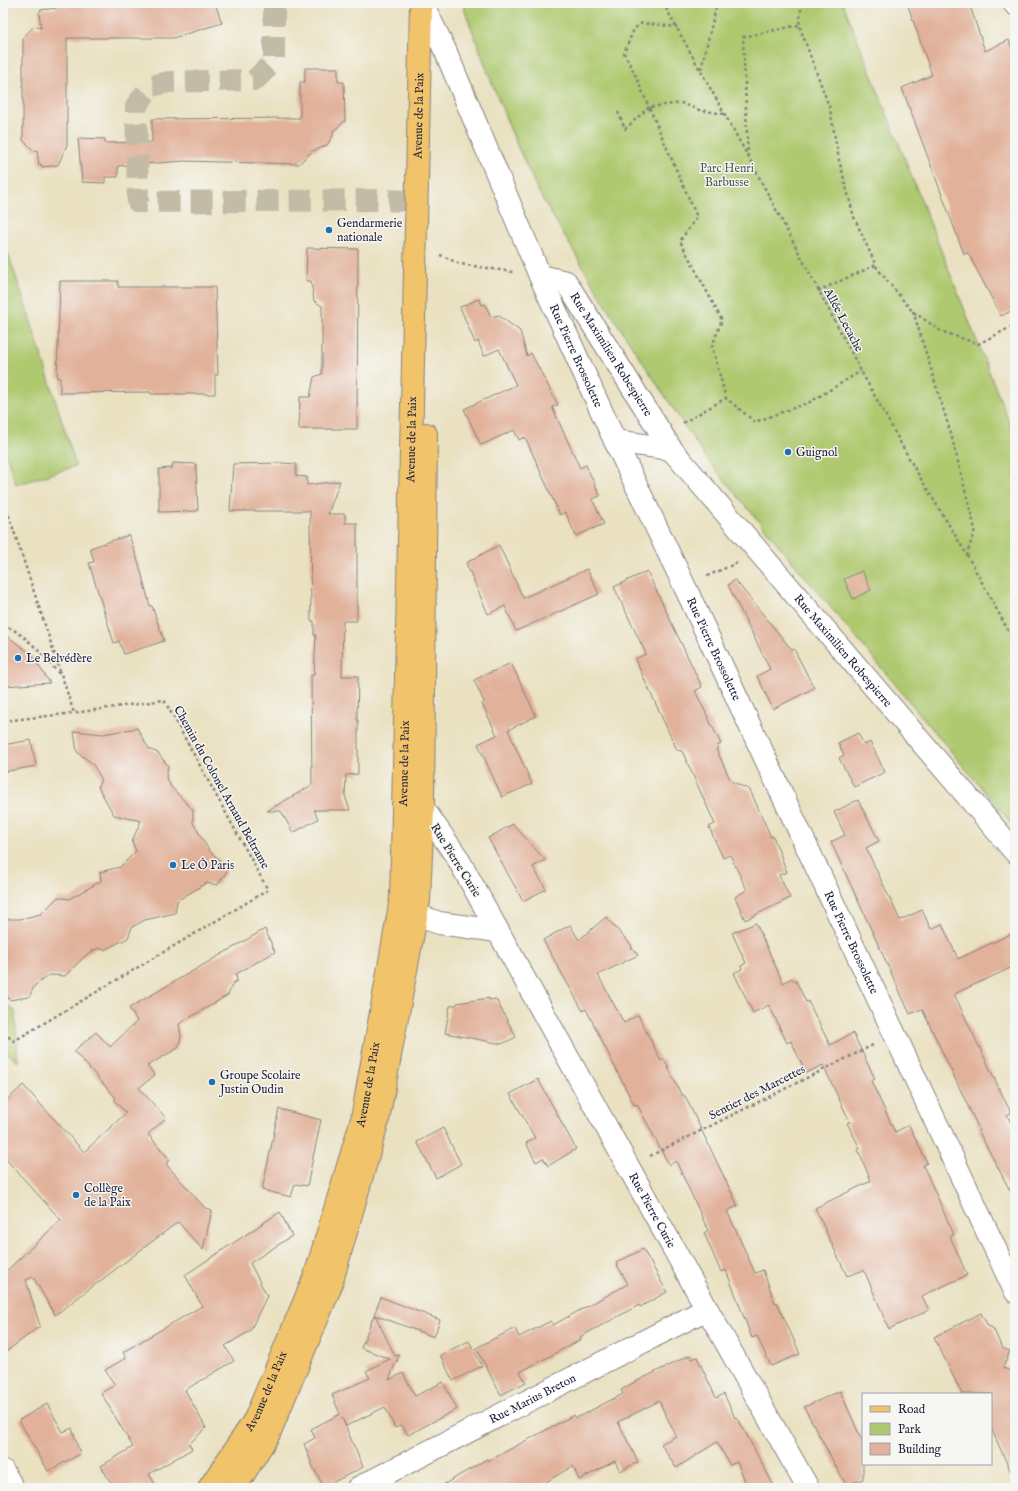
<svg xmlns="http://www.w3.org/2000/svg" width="1018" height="1491" viewBox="0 0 1018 1491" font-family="'IM FELL English',serif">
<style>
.green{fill:#afc96f;stroke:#687655}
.building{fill:#e1b19a}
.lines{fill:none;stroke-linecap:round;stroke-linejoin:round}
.minor-tunnel{stroke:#c2bba6;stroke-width:22;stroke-dasharray:22 11;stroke-linecap:butt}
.minor-casing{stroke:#86827e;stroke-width:24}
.major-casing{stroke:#86827e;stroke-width:24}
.path{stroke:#86827e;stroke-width:2.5;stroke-dasharray:3 3;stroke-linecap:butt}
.minor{stroke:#fff;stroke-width:22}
.major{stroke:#f1c36a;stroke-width:22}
.poi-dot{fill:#1f6fb2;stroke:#f6f6f2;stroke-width:1.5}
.labels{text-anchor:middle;stroke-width:3;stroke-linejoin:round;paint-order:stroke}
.street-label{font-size:12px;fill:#22223b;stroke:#f6f6f2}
.park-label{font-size:12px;fill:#4c544b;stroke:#f6f6f2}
.poi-label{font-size:12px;fill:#22223b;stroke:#f6f6f2;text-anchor:start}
</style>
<rect width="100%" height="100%" fill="#f6f6f2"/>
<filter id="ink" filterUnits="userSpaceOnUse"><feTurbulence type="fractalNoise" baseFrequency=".025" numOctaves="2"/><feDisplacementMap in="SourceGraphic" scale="8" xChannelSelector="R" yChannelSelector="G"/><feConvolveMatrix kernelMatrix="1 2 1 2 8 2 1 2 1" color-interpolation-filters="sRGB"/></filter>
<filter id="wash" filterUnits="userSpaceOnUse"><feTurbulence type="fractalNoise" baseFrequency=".012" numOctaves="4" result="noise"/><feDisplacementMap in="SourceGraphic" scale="16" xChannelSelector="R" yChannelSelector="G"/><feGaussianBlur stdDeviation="0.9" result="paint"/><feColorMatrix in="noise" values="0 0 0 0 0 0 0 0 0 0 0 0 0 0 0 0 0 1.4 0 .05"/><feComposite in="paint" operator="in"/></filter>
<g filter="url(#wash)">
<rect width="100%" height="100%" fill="#eae1c1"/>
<path class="green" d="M462,3H843L1015,437V828L705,457L611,314L539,193L515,141L490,78Z
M3,238L33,328L76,466L16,485L3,444Z
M3,1002L15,1011L18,1062L3,1049Z"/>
<g id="blocks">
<path class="building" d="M54,3H215L222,23L173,38H67V145L58,165L42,167L41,164L39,165L37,150L34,151L23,140V38L34,26L41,28L39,13L41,10L56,8Z
M907,3H969L985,51L1009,40L1015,57V309L1001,316L968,253L964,254L902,88L932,75Z
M305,68H338V82H344L345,121L333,131V135L327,145L316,150L312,151L299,164L184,161L118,166V177H105V183L82,182L78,138L105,139V143L152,142V119L300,118V82H305Z
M307,248L358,249L357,429H299L300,397H310L314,377L322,374V306L314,301L311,281H306Z
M60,281H118V287H215L218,375H215V394H151V392L60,393V378H57Z
M479,299L482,305L485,304L491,317L498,315L520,331L527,356L531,353L558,405L552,407L580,468L586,465L600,496L592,499L604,524L576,536L565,512L560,515L525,437L519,440L514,430L481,445L464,409L516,385L499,349L484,356L478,341L475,343L460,307Z
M173,463L196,464L198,511L159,512V469L172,468Z
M283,463L296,464V476L307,477V485L340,481L328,514H345V523H357V621H343L342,676H358L357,720H358V774L346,775L345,796L350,810H314L318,819L293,833L281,811H267L312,785L311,675H314L316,635H314V621H311L310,511H230L233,464Z
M129,535L139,564L150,606H152L164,641L124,654L119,641L114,643L89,563L94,562L90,548Z
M499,545L523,598L587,569L599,594L516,631L505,606L488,614L466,563Z
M647,571L702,687L695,691L721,744L717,746L718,748L716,749L731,781L750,790L771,837L773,836L787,872L779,875L790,898L745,920L735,897L747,890L730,855L723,858L709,827L715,824L682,751L677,750L635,659L646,654L614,587Z
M862,571L871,590L853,599L844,579Z
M735,580L792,650L794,649L814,688L773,709L757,676L770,669L728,585Z
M3,633L31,654L50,683L3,686Z
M511,663L536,716L508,730L532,784L502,797L478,744L497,735L482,704L484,702L474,680Z
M137,728L149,749L158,753L168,766L166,777L171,787L193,810V823L209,850L228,869L218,885L206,883L177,901L175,913L145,920L132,927L128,938L104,950L98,948L86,955L65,976L50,975L35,985L29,997L9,1000L5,988L3,987V919H20L41,914L58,897L69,899L101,881L100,872L120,867L136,851L132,841L141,821L114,815L98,787L101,778L92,763L77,752L74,731L103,734Z
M858,733L864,745L870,742L885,772L854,787L839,758L844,755L838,743Z
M31,740L36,766L3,772V745Z
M858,800L879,841L866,848L900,920L922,910L931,929L942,924L958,959L1015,932V966L954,994L1011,1113L1007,1115L1015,1131V1200L978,1130L979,1129L922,1009L910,1014L831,842L845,835L834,812Z
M513,824L545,860L533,867L546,889L523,901L488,838Z
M606,917L632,946L631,947L638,955L598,975L624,1023L638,1015L661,1061L664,1059L681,1094L685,1096L738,1206L727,1211L755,1273L763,1270L775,1303L777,1302L800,1354L771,1366L757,1336L752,1338L726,1270L721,1272L704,1233L708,1230L676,1161L669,1165L637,1104L634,1105L586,1009L583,1011L543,940L570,925L579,940Z
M756,923L783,983L792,978L794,981H796L806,1002L808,1001L830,1045L853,1033L875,1079L871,1081L895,1132L909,1125L927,1163L923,1165L954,1235L950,1236L967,1275L922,1296L929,1310L889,1329L864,1270L847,1276L815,1208L871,1181L858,1150L860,1148L847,1123L850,1122L823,1065L806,1073L791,1041L787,1043L769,1005L753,1013L734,973L742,969L741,966L746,963L732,933Z
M265,929L275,952L236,974L237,981L233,983L228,995L179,1024L181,1037L178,1048L147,1066L155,1075L139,1088L166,1118L148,1134L170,1160L166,1164L205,1208L212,1210L203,1250L178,1222L55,1315L33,1277L26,1280L40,1326L3,1354V1274L61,1220L3,1156V1104L23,1085L84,1152L126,1113L114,1100L116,1098L74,1051L96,1032L110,1047L137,1021L129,1008Z
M489,998V1000L496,999L516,1037L502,1044L445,1033L450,1006L456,1005L457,1003Z
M538,1079L576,1149L548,1166L543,1158L536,1162L526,1143L535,1138L510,1094Z
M279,1109L321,1120L307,1186L295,1184L291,1197L262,1190Z
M443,1128L461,1164L436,1178L417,1142Z
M280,1212L292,1236L250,1263L267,1296L250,1331L225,1346L234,1361L185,1390L206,1428L189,1444L192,1449L149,1474L157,1488H114L101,1466L133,1447L101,1393L115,1385L105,1370L126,1358L123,1352L202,1306L185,1275Z
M643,1249L667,1292L640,1307L639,1305L580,1337L582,1339L520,1372L526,1382L501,1395L476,1348L515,1328L519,1337L551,1321L553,1325L628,1284L616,1263Z
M381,1297L440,1320L434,1337L375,1315L395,1356L399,1355L397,1360L398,1362L396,1361L389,1380L403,1373L415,1396L443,1382L457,1409L408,1435L402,1425L395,1428L385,1407L346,1426L342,1418L363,1467L324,1487L313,1467L304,1444L315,1438L311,1429L340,1414L332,1395L370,1378L366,1371L390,1359L361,1348Z
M981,1313L988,1326L993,1328L1002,1348L1010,1351L1003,1368L1015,1372V1481L991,1428V1394H962L934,1337Z
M469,1341L482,1366L453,1381L440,1355Z
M690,1355L692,1359L697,1357L716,1398L724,1394L735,1418L737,1417L775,1488H748L737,1462L730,1465L717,1442L676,1468L661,1444L676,1436L659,1401L618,1422L638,1462L620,1471L615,1461L579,1480L573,1466L536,1488H438L487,1459L488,1461L574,1415L576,1418L623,1394L621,1390L633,1383Z
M840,1391L863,1443V1479L846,1485L804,1407Z
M47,1404L63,1432L72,1428L80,1454L48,1471L19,1420Z"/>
</g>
</g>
<g filter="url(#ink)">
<use href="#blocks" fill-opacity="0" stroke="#86827e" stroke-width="1"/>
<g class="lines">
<path class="minor-tunnel" d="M274,3V61L255,80L169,82L151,86L136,106L138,202L377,200L415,201"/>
<defs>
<g id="minor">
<path id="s1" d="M422,3L445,50L540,276L615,441L684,585L1015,1291"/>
<path d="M1014,3L1015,4"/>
<path id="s2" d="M540,276L566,282L671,449L1015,852"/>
<path d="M615,441L671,449"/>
<path d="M403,901L416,915L439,923L498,931L457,857L423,808L413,805"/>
<path id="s3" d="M498,931L707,1309L808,1488"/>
<path d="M3,1471L13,1488"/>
<path id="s4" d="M358,1488L707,1309"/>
</g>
<g id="major">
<path id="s5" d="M209,1488L255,1419L315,1276L362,1119L401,899L421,3"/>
<path d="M235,1488L269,1434L330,1288L378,1120L419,901L423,808L426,434"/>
</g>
</defs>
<use href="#minor" class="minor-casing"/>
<use href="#major" class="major-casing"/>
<path class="path" d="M663,3L749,158L861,371L915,469L967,555L1015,643
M802,3L799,25L830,109L839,160L854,217L877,268L912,311L941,331L978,344L1011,327
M701,69L717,3
M618,112L625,129L649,107L634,72L624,53L634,29L642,23L677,27
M724,114L699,110L681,103L649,107L697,217L680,241L722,320L712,346L726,398L755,422L810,402L861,371
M748,157L743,37L799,25
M440,255L460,264L513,272
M818,291L876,265
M913,311L951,434L975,529L967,555
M683,423L726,398
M3,498L74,713L164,700L268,890L14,1041L3,1033
M707,576L737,563
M3,625C27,634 44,657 61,676
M3,721L74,713
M650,1156L873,1045"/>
<use href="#minor" class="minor"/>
<use href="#major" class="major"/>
</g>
</g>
<g class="poi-dot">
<circle cx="329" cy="230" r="4"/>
<circle cx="788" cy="452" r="4"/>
<circle cx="18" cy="658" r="4"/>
<circle cx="173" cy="865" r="4"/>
<circle cx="212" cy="1082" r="4"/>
<circle cx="76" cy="1195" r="4"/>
</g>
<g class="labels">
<g class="street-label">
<text dy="4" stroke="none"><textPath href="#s5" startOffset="1409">Avenue de la Paix</textPath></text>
<text transform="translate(844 320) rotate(62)" y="4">Allée Lecache</text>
<text dy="4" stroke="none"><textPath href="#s2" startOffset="112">Rue Maximilien Robespierre</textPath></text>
<text dy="4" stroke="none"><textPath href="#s1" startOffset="385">Rue Pierre Brossolette</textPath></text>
<text dy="4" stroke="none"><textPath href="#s5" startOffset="1085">Avenue de la Paix</textPath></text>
<text dy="4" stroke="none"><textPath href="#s1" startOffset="709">Rue Pierre Brossolette</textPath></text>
<text dy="4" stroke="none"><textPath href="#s2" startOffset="489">Rue Maximilien Robespierre</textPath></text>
<text dy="4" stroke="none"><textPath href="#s5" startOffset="761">Avenue de la Paix</textPath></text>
<text transform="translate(222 787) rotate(61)" y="4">Chemin du Colonel Arnaud Beltrame</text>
<text transform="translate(456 860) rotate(58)" y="4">Rue Pierre Curie</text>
<text dy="4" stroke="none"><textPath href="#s1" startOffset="1033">Rue Pierre Brossolette</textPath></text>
<text dy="4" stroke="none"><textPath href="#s5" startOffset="437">Avenue de la Paix</textPath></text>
<text transform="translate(757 1092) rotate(-27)" y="4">Sentier des Marcettes</text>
<text dy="4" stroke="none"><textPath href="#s3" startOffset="319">Rue Pierre Curie</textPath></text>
<text dy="4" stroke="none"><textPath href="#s5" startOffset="113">Avenue de la Paix</textPath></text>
<text dy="4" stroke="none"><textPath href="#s4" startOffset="196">Rue Marius Breton</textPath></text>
</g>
<g class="park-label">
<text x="727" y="172">Parc Henri<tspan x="727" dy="14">Barbusse</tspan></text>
</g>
<g class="poi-label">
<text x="337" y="227">Gendarmerie<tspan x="337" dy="14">nationale</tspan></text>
<text x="796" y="456">Guignol</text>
<text x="26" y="662">Le Belvédère</text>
<text x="181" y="869">Le Ô Paris</text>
<text x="220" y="1079">Groupe Scolaire<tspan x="220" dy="14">Justin Oudin</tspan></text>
<text x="84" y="1192">Collège<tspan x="84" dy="14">de la Paix</tspan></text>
</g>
</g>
<rect width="1018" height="1491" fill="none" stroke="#f6f6f2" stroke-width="16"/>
<rect x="862" y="1393" width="130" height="72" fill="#f6f6f2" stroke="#a1a1a9"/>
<rect x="870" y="1406" width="20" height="6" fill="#f1c36a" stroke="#a1a1a9"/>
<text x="898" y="1413" font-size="12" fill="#22223b">Road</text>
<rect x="870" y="1423" width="20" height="12" fill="#afc96f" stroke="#a1a1a9"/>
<text x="898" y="1433" font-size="12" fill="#22223b">Park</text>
<rect x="870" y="1443" width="20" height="12" fill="#e1b19a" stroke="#a1a1a9"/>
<text x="898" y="1453" font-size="12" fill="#22223b">Building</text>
</svg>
